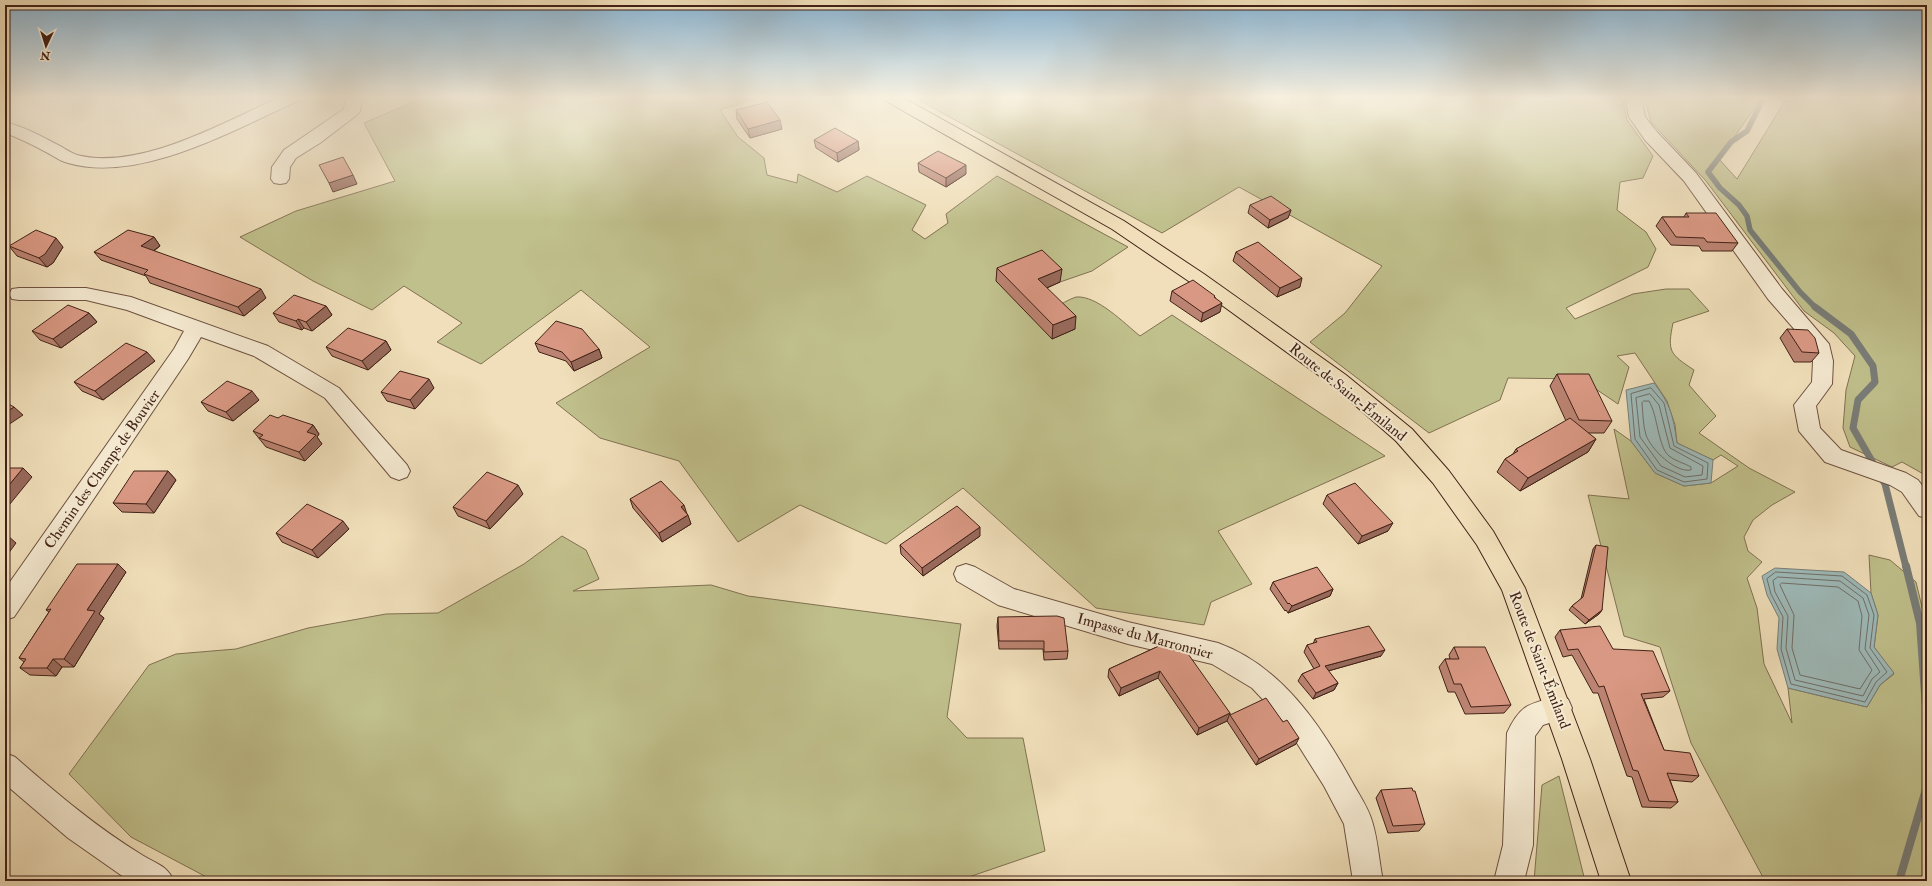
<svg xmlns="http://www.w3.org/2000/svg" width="1932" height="886" viewBox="0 0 1932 886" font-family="'IM FELL Double Pica',serif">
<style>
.green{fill:#c0c08c;stroke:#817152}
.water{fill:#9ebab9;stroke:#797d78}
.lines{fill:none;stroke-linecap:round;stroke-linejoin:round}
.shore{stroke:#706e68;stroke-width:1}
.stream-far2{stroke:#797d78;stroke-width:5.5}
.stream-far1{stroke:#797d78;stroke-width:7}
.stream{stroke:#797d78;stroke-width:8}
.minor-casing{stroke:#6e5140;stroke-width:2}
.major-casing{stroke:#422217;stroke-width:2}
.minor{fill:#f5ead2;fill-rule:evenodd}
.major{fill:#f0dfba;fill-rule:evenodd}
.wall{fill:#bb8371;stroke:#422217}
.shaded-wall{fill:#986a5c;stroke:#422217}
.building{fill:#d99883;stroke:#422217}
.labels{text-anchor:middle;stroke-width:4;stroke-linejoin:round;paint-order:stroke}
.street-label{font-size:15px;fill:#422217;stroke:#f5ead2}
</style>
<rect width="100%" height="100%" fill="#f0dfba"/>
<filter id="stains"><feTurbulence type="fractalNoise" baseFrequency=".005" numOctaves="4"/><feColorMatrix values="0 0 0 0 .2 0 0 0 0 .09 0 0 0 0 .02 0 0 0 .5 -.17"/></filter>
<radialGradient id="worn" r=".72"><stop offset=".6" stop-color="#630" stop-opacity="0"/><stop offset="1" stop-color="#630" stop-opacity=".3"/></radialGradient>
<path class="green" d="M425,97H761L720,110L738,137L764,158L767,175L797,183L798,174L837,192L867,176L926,205L912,230L925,239L948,223L946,214L997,176L1128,247L1092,271L1060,282L997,281L1054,308C1060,305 1069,299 1076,297C1097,295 1125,324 1140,336L1172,315L1385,456L1218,531L1252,584L1211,602L1204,625L1096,608L963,488L886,544L800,505L738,542L679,461L600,438L556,403L650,347L581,290L481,364L437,342L462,323L404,286L372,310L313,281L240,237L296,211L395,181L364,123Z
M913,97H1622L1627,120L1653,156L1643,178L1620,182L1617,210L1646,232L1656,249L1648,267L1566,308L1575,319L1633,294L1666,289H1689L1709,311L1673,323C1667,352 1670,354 1694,370L1689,385L1716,416L1699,433L1749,468L1795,492L1772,505L1753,520L1744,537L1748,551L1762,562L1747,578L1757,608L1764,664L1792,723L1788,688L1867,707L1880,685L1894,674L1874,647L1878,615L1871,593L1869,555L1890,560L1916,582L1927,628V881H1765L1691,743L1660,647L1624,636L1588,495L1629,499L1614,429L1631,441L1655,473L1684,486L1711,483L1738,466L1721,455L1713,460L1677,443L1675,425L1667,401L1635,353L1617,356L1629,367L1618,404L1581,379L1508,378L1500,400L1429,433L1310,342L1345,313L1382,266L1239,187L1162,233Z
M1647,97H1762L1719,159L1737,179L1785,101L1790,97H1927V476L1902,462L1892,467L1850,447L1843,428L1846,390L1855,356L1834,333L1804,311L1706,181L1651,122L1646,103Z
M562,536L586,550L599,579L573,591L711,585L748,596L961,624L947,717L967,738H1023L1045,851L957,881H214L131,837L69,774L149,665L176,654L236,649L308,628L386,614L438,613L524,564Z
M1559,776L1585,881H1534L1542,785Z"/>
<path class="water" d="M1654,383C1671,405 1673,416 1677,443L1713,460L1711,483L1684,486L1655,473L1631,441L1626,390Z
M1775,568L1844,572L1871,593L1878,615L1874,647L1894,673L1880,685L1867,707L1788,688L1777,649L1779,618L1767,595L1762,576Z"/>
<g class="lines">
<path class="shore" d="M1651,388L1664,403L1674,446L1708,463L1707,479L1684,482L1657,470L1635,439L1631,394Z
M1650,394L1659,405L1670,448L1703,466L1702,475L1685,477L1661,466L1640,437L1636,398Z
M1644,401H1649C1658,416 1658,447 1669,456C1675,461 1684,463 1691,467V470C1675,473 1651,449 1646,435C1643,426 1643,413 1642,403Z
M1776,572L1842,576L1867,595L1874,615L1870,648L1887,672L1876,682L1865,702L1791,684L1781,649L1783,617L1771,594L1767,579Z
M1778,577L1840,581L1863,598L1869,615L1865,649L1880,672L1872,679L1863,696L1795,680L1786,648L1788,616L1775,592L1773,581Z
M1782,583L1838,587L1858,601L1862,616L1859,650L1872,670L1860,689L1800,675L1792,648L1794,615L1780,585Z"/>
<path class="stream-far2" d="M1764,97L1747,131L1731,142L1708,172L1720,188L1739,205L1747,216L1750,230L1800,292L1816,308"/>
<path class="stream-far1" d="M1815,307L1851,334L1873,366L1875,382L1858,400L1853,428L1885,484L1906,567"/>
<path class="stream" d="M1906,566L1920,623L1927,722
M1899,881L1927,786"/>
<defs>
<path id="minor" d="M280,97H302L300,100C235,129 141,184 68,163C60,161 54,156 46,152C33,145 19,138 5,133V122C24,127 41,136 58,145C64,148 71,153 77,155C140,171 224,122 280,97Z
M346,97H362L360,111L358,114L320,143L296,158L290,167L289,179L286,183L280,184L274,183L271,179L272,167L284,150L344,109Z
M1625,97H1641L1645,117L1657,132L1696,173L1782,289L1829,344L1833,361L1832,384L1816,406L1820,428L1841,450L1906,473L1918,480L1927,492V518L1919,516L1902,492L1890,485L1825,462L1799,431L1794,405L1812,382L1813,361L1809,346L1768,299L1684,181L1645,140L1629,117Z
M19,288H86L131,297L268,346L339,388L407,465L410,471L407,477L399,480L391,477L325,398L254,356L201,337L188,359L14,617L5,620V589L174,349L184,331L127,310L86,300H19L12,299L9,294L12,289Z
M966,564L975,567L1014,589L1128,622L1218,643C1281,666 1320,724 1351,780C1358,793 1368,807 1372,821C1378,840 1379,861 1383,881H1353L1344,824L1324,786L1283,721L1252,688L1212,664L1128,644L998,605L957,581L954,574L957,567Z
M1559,696L1568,699L1572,708L1568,717L1543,725L1535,736L1533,845L1524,881H1494L1503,845L1507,733C1521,703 1530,704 1559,696Z
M5,753L15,757C55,792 96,827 142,855C156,864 167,865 174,881L128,880L68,838L5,784Z"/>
<path id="major" d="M882,97H902L1124,221L1204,274L1346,375L1412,429L1449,471L1493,531L1525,588L1590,759L1631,881H1601L1562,759L1502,590L1477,545L1433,483L1396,441L1332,385L1190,282L1112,229L884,100Z"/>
</defs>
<use href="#minor" class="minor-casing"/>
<use href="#major" class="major-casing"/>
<use href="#minor" class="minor"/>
<use href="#major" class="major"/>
</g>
<path class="wall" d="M736,110L782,129L750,138L737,119Z
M814,140L858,141L859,150L838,162L816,148Z
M918,163L966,174L946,187L919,172Z
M1250,205L1291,210L1288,218L1268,228L1248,213Z
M1686,213L1738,243L1732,251H1702L1699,246L1671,245L1656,226L1662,217H1684Z
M154,237L160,246L154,251L266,298L244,316L150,283L146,276L101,260L94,252Z
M9,246L63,247L53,263L47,267L17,256Z
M1236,252L1300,287L1277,297L1233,261Z
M997,268L1060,282L1047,288L1075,329L1052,339L996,281Z
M1172,291L1215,297L1220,312L1201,322L1170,301Z
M326,306L332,315L312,331L304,328L302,330L279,322L273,313Z
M89,313L97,322L61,348L40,340L32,331Z
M1787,329L1819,353L1811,362H1794L1780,338Z
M386,341L391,350L368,370L332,356L326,347Z
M535,343L599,349L602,358L574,371L566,361L539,352Z
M155,361L103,400L82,391L74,382Z
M1557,374L1612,421L1604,433H1588L1596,439L1588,452L1520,491L1497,472L1505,459L1513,454L1516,449L1566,421L1550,386Z
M434,388L415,409L387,401L381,392Z
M259,400L233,421L208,411L201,402Z
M278,418L313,425L319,434L317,437L322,444L305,461L266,447L253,431Z
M168,471L176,480L154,513L122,512L113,503Z
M523,494L490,529L458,516L453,507Z
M1327,495L1388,531L1358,544L1323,504Z
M630,499L687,514L691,524L662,542L633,508Z
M349,529L318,558L282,542L276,533Z
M980,536L923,576L901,554L900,545Z
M1596,545L1602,610L1599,614L1585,624L1569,610L1572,606L1581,599L1593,549Z
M118,564L126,572L99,614L104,618L74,667H62L56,676L30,675L20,668L24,662L19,658L49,612L46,610Z
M1273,582L1333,589L1330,596L1288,613L1286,610L1285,611L1270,589Z
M998,617L1068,651L1067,659L1044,660L1043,649H999L997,626Z
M1560,630L1613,649L1670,691L1663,697L1644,699L1664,750L1699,776L1692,782L1670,780L1678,802L1671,808L1642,807L1632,777L1627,776L1598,693H1593L1572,655L1563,657L1555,637Z
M1315,639L1381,656L1328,671L1338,683L1334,690L1313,699L1298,681L1302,674L1314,669L1304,652L1307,645L1313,644Z
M1161,645L1230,713V715L1296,744L1256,765L1227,721L1197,735L1158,678L1119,696L1108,677L1109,669Z
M1454,647L1511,705L1504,713L1465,714L1455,692H1448L1439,667L1445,659H1450L1449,655Z
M1381,790L1425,824L1419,831L1388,833L1376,798Z"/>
<path class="shaded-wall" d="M780,120L782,129L750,138L748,129Z
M858,141L859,150L838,162L837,153Z
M966,165V174L946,187V178Z
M353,175L357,184L333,192L329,183Z
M1291,210L1288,218L1268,228L1270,220Z
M154,237L160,246L147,255L141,246Z
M56,238L63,247L53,263L47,267L39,258Z
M1062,269L1060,282L1037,292L1038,279Z
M1302,278L1300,287L1277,297L1280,288Z
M261,289L266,298L244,316L238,307Z
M1222,303L1220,312L1201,322L1203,313Z
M326,306L332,315L312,331L306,322Z
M89,313L97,322L61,348L53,339Z
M1076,316L1075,329L1052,339L1053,325Z
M298,319L304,328L302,330L296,321Z
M386,341L391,350L368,370L362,361Z
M599,349L602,358L574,371L571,362Z
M147,352L155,361L103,400L95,391Z
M429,379L434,388L415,409L410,400Z
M252,391L259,400L233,421L226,412Z
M14,407L23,415L5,427V413Z
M313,425L319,434L317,437L322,444L305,461L299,452L307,432Z
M1596,439L1588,452L1520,491L1528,478Z
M23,468L32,477L5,510V490Z
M168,471L176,480L154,513L146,504Z
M518,485L523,494L490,529L486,521Z
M684,505L687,514L681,507Z
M688,515L691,524L662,542L659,533Z
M343,521L349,529L318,558L312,550Z
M1393,523L1388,531L1358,544L1362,536Z
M980,527V536L923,576L922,568Z
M7,535L16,543L5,558V538Z
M118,564L126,572L99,614L104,618L74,667L64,659L87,610Z
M1333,589L1330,596L1288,613L1292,606Z
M1602,610L1599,614L1585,624L1589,620Z
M1385,650L1381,656L1321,673L1325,666Z
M53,659L62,667L56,676L47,668Z
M1160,671L1158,678L1119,696L1121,688Z
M1338,683L1334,690L1313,699L1316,693Z
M1230,713L1227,721L1197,735L1199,728Z
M1299,738L1296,744L1256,765L1259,759Z"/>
<path class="building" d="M767,102L780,120L748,129L736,110Z
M835,128L858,141L837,153L814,140Z
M938,151L966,165L946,178L918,163Z
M343,157L353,175L329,183L319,165Z
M1271,196L1291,210L1270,220L1250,205Z
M1686,213H1716L1738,243L1707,242L1704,238L1676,237L1662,217H1689Z
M36,230L56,238L45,254L39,258L9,246Z
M128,230L154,237L141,246L261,289L238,307L144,274L148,270L94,252Z
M1258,242L1302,278L1280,288L1236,252Z
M1042,250L1062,269L1038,279L1076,316L1053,325L997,268Z
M1193,280L1215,296L1214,297L1222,303L1203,313L1172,291Z
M294,295L326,306L306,322L298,319L296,321L273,313Z
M68,305L89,313L53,339L32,331Z
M556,321L582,329L599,349L571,362L562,352L535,343Z
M348,328L386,341L362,361L326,347Z
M1787,329L1808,330L1815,338L1819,353L1802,352Z
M126,343L147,352L95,391L74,382Z
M400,371L429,379L410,400L381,392Z
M1557,374H1589L1612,421L1579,420Z
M227,381L252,391L226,412L201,402Z
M5,402L14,407L5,413Z
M270,415L278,418L283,415L313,425L307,432L316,435L299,452L259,438L263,435L253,431Z
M1570,418L1596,439L1528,478L1505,459L1518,451L1516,449Z
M5,468H23L5,490Z
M134,471H168L146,504L113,503Z
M487,472L518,485L486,521L453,507Z
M661,481L684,505L681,507L688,515L659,533L630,499Z
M1355,483L1393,523L1362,536L1327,495Z
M307,504L343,521L312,550L276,533Z
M957,506L980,527L922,568L900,545Z
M1596,545L1608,547L1602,610L1589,620L1572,606L1583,597Z
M77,564H118L87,610L95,611L64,659H53L47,668H20L26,659L19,658L51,609L46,610Z
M1317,567L1333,589L1292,606L1289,603L1288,604L1273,582Z
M1057,616L1064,618L1068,651L1044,652V641H999L998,617Z
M1369,626L1385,650L1325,666L1338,683L1316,693L1302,674L1320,666L1307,645L1317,642L1315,639Z
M1600,626L1613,649L1653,651L1670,691L1641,694L1664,750L1690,753L1699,776L1667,773L1678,802L1649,801L1638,771L1633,770L1604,686L1599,687L1578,649L1568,650L1560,630Z
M1161,645L1186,651L1230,713L1199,728L1160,671L1121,688L1109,669Z
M1454,647H1485L1511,705L1471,707L1461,684H1454L1445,659H1459Z
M1266,698L1283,722L1287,720L1299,738L1259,759L1230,715Z
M1412,788L1413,791H1415L1425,824L1393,826L1381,790Z"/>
<linearGradient id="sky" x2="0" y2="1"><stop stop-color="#8ab6d5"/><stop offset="0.44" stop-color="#f8f1e0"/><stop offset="1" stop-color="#f8f1e0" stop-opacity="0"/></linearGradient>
<rect width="1932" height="222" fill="url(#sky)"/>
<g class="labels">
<g class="street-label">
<text transform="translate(1348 392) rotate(39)" y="5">Route de Saint-Émiland</text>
<text transform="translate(102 469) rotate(-55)" y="5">Chemin des Champs de Bouvier</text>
<text transform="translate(1145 636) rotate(15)" y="5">Impasse du Marronnier</text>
<text transform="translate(1540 660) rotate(69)" y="5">Route de Saint-Émiland</text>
</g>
</g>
<rect width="1932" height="886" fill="none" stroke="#f0dfba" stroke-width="20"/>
<rect x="6" y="6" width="1920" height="874" fill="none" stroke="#422217" stroke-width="2"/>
<rect x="10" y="10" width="1912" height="866" fill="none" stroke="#422217"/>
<g transform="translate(46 46) rotate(184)" stroke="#f5ead2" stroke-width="3" paint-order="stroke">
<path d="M0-3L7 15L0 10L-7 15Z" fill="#422217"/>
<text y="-6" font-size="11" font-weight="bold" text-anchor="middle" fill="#422217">N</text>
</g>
<rect width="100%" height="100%" filter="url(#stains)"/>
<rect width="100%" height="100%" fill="url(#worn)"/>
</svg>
